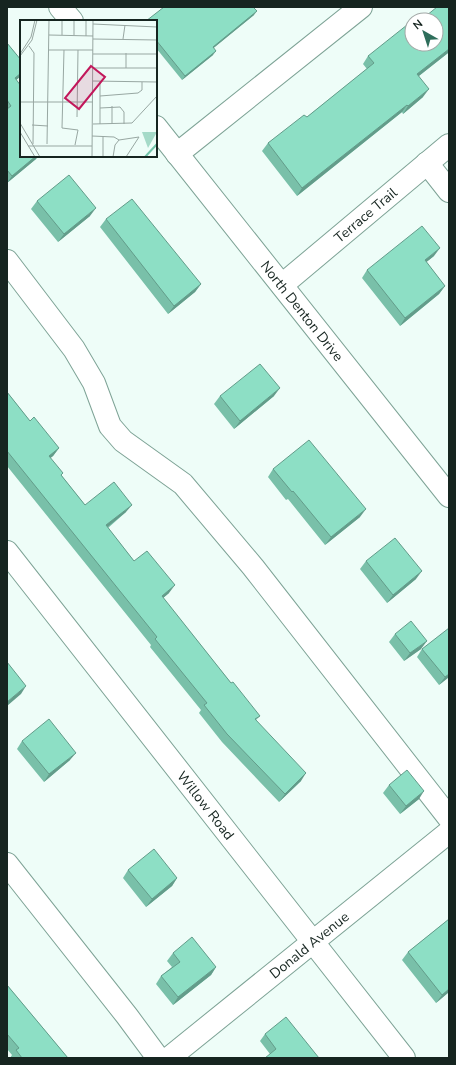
<svg xmlns="http://www.w3.org/2000/svg" width="456" height="1065" viewBox="0 0 456 1065" font-family="'Nunito Sans',sans-serif">
<style>
.lines{fill:none;stroke-linecap:round;stroke-linejoin:round}
.minor-casing{stroke:#7ea396;stroke-width:24}
.minor{stroke:#fff;stroke-width:22}
.wall{fill:#79c0a9}
.shaded-wall{fill:#639c8a}
.building{fill:#8ddfc5;stroke:#639c8a}
.labels{text-anchor:middle;stroke-width:3;stroke-linejoin:round;paint-order:stroke}
.street-label{font-size:14px;fill:#162520;stroke:#fff}
.inset-river{fill:none;stroke:#72c4aa;stroke-width:2}
.inset-road{fill:none;stroke:#98a7a2;stroke-width:1}
.view{fill:#c2185b;fill-opacity:0.15;stroke:#c2185b;stroke-width:2}
.inset-edge{fill:none;stroke:#162520;stroke-width:2}
</style>
<rect width="100%" height="100%" fill="#eefdf8"/>
<g class="lines">
<defs>
<g id="minor">
<path d="M60,7L72,21"/>
<path id="s1" d="M156,127L449,496"/>
<path d="M177,154L361,7"/>
<path d="M427,163L449,191"/>
<path d="M7,261L74,349L94,383L110,426L123,441L183,484L253,567L449,818"/>
<path id="s2" d="M282,285L449,145"/>
<path id="s3" d="M7,552L404,1058"/>
<path d="M7,864L127,1016L158,1058"/>
<path id="s4" d="M169,1058L449,832"/>
</g>
</defs>
<use href="#minor" class="minor-casing"/>
<use href="#minor" class="minor"/>
</g>
<path class="wall" d="M449,7V55L448,53L419,76L423,97L403,114L402,112L297,196L262,151L268,143L307,117L367,69L363,64L368,56L412,44Z
M254,15L213,48V55L182,80L156,48V21Z
M7,43L21,60V76L16,80L21,156H38L36,159L7,183Z
M37,201L90,216L58,242L31,209Z
M106,219L201,284L195,292L168,314L100,227Z
M434,256L426,262L445,286L439,294L400,326L362,278L367,270Z
M7,392L30,421L59,448L53,456L50,458L61,475L85,505L126,512L108,528L134,561L169,593L163,598L231,683L260,716L256,720L301,781L279,802L222,742L199,713L201,710L150,647L151,645L7,466Z
M220,396H274L234,429L214,404Z
M273,469L360,517L325,545L288,499L286,500L268,477Z
M366,561L416,579L387,603L360,569Z
M395,634L421,649L404,661L389,642Z
M422,649L449,677L439,685L417,657Z
M22,741L70,760L44,782L17,749Z
M389,785L419,799L400,814L383,793Z
M128,870L177,878L172,886L146,907L123,878Z
M449,919V992L436,1003L402,960L408,952Z
M173,953L216,967L211,975L173,1005L156,984L161,976L172,967L167,961Z
M7,985L68,1058H10L12,1055L7,1049Z
M265,1034L319,1058L270,1054L260,1041Z"/>
<path class="shaded-wall" d="M257,11L254,15L210,51L213,47Z
M449,49V52L448,53L411,82L417,74Z
M216,51L213,55L182,80L185,76Z
M21,73V76L10,85L15,78Z
M429,89L423,97L403,114L408,106Z
M407,105L402,112L297,196L302,188Z
M36,156H38L36,159L7,183L12,176Z
M96,208L90,216L58,242L64,234Z
M440,248L434,256L419,268L425,260Z
M201,284L195,292L168,314L174,306Z
M445,286L439,294L400,326L405,318Z
M280,388L274,396L234,429L240,421Z
M59,448L53,456L43,464L49,456Z
M132,505L126,512L100,533L106,525Z
M366,509L360,517L325,545L331,537Z
M422,571L416,579L387,603L393,595Z
M175,585L169,593L156,604L162,596Z
M427,641L421,649L404,661L410,653Z
M449,674V677L439,685L445,677Z
M26,686L21,694L7,706V702Z
M76,753L70,760L44,782L49,774Z
M306,773L301,781L279,802L285,794Z
M424,791L419,799L400,814L406,806Z
M177,878L172,886L146,907L152,899Z
M216,967L211,975L173,1005L178,997Z
M449,989V992L436,1003L442,995Z"/>
<path class="building" d="M164,7H253L257,11L213,47L216,51L185,76L156,40V21H146Z
M437,7H449V49L417,74L429,89L408,106L407,105L302,188L268,143L304,115L307,117L374,63L368,56L412,21V44H436V20H421Z
M7,43L21,60V73L15,78L21,86V156H36L12,176L7,170V109L11,106L7,100Z
M69,175L96,208L64,234L37,201Z
M132,199L201,284L174,306L106,219Z
M422,226L440,248L425,260L445,286L405,318L367,270Z
M260,364L280,388L240,421L220,396Z
M7,392L30,421L34,417L59,448L49,456L63,473L61,475L85,505L114,482L132,505L106,525L134,561L147,551L175,585L162,596L231,683L233,682L260,716L255,719L306,773L285,794L227,734L204,705L207,703L155,639L157,637L7,451Z
M309,440L366,509L331,537L293,491L292,492L273,469Z
M395,538L422,571L393,595L366,561Z
M411,621L427,641L410,653L395,634Z
M449,628V674L445,677L422,649Z
M7,662L26,686L7,702Z
M49,719L76,753L49,774L22,741Z
M407,770L424,791L406,806L389,785Z
M154,849L177,878L152,899L128,870Z
M449,919V989L442,995L408,952Z
M192,937L216,967L178,997L161,976L180,962L173,953Z
M7,985L68,1058H22L16,1050L19,1048L7,1034Z
M286,1017L319,1058H265L276,1049L265,1034Z"/>
<g class="labels">
<g class="street-label">
<text dy="5" stroke="none"><textPath href="#s2" startOffset="109">Terrace Trail</textPath></text>
<text dy="5" stroke="none"><textPath href="#s1" startOffset="235">North Denton Drive</textPath></text>
<text dy="5" stroke="none"><textPath href="#s3" startOffset="322">Willow Road</textPath></text>
<text dy="5" stroke="none"><textPath href="#s4" startOffset="180">Donald Avenue</textPath></text>
</g>
</g>
<g transform="translate(20 20)">
<rect width="137" height="137" fill="#eefdf8"/>
<path d="M122,112H137L128,128Z" fill="#a5dac8"/>
<path class="inset-river" d="M125,137L137,124"/>
<path class="inset-road" d="M73,4L137,7M29,15L73,16M42,15V0M54,15V0M66,16V0M73,19L137,20M103,19L105,5M9,26L14,33L13,124M29,30H73M44,30L42,108L58,110L55,125M106,33V48M0,34L11,17L15,0M73,34H137M0,36L12,20L17,0M73,48H137M73,61L137,62M80,76L118,73L122,70V62M0,82H73M92,86V104M80,88L100,87L104,92V104M57,97L58,30M0,103L20,137M73,104L112,103L137,76M80,104V61M12,105L28,106M0,112L15,137M72,116L94,117L99,120L119,117L106,137M27,124L29,0M8,126H72M72,137L73,0M83,137V116M93,137L95,125L99,120"/>
<path class="view" d="M71,46L85,57L59,89L45,78Z"/>
<rect width="137" height="137" class="inset-edge"/>
</g>
<rect width="456" height="1065" fill="none" stroke="#162520" stroke-width="16"/>
<g transform="translate(424 32) rotate(321)"><circle r="19" fill="#ffffff" stroke="#a2a8a6"/>
<path d="M0-3L7 15L0 10L-7 15Z" fill="#2e6e5b"/>
<text y="-6" font-size="11" font-weight="bold" text-anchor="middle" fill="#162520">N</text>
</g>
</svg>
